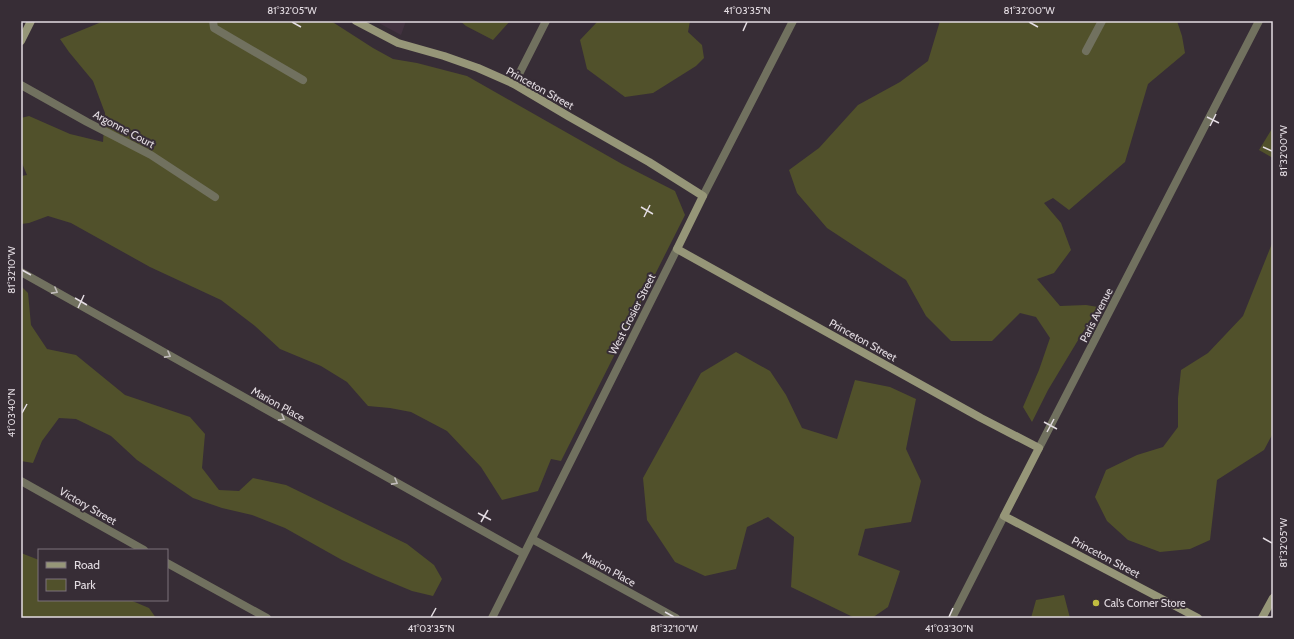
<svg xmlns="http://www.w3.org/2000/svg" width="1294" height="639" viewBox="0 0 1294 639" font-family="Cabin,sans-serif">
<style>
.built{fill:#423240}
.green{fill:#51512b}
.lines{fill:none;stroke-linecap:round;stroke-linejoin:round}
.lane{stroke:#71715f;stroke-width:8}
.street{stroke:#71715f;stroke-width:8}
.secondary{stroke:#969678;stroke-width:8}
.oneway{stroke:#c1bcbb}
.ticks{fill:none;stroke:#e3dce2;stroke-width:1.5}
.poi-dot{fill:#c1bd40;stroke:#372d36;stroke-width:1.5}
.labels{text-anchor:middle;stroke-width:4;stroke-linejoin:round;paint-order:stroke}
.street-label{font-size:11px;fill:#e3dce2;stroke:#372d36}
.poi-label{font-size:11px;fill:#e3dce2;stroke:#372d36;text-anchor:start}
.neatline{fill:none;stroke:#e3dce2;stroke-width:1.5}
.ticks-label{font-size:10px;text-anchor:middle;fill:#e3dce2}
</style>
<rect width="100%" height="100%" fill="#372d36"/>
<path class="built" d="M375,21H406L401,35Z"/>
<path class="green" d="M104,21H331L373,48L393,59L417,63L467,76L622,164L675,191L685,215L561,461L551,459L538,491L502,500L481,467L447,431L411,412L390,408L368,406L347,382L321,366L280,349L255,326L221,300L150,267L71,223L48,216L29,223L21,224V176L27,175L21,161V118L29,116L70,134L103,142L105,113L93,81L69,52L60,39Z
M460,21H510L493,40L466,26Z
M598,21H690L688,32L702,45L704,58L696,66L653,93L625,97L587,69L580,40Z
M940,21H1177L1182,36L1185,53L1148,84L1125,162L1069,210L1053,198L1044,203L1061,223L1071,250L1054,273L1037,279L1060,306L1086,305L1098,307L1048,390L1032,422L1023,407L1039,370L1050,338L1036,317L1020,313L992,341H951L926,316L906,280L827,228L797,193L789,170L819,148L858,105L900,82L928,61Z
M1273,127V158L1259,150Z
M1273,241V433L1264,450L1217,480L1210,540L1190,549L1160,552L1128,540L1107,521L1095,497L1106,470L1137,455L1163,447L1178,427V398L1181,370L1208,353L1243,316Z
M21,286L28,293L31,325L47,349L76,355L125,395L190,417L205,434L202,468L219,490L239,491L253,478L286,485L407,544L434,565L442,579L433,596L412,591L376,576L342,560L285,528L252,515L222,508L193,498L137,460L111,436L76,419L59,418L42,441L33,463L21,461Z
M736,352L770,371L786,395L802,428L837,439L855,380L890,387L916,399L906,449L921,481L911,522L865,529L858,555L900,571L888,607L872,618H855L791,587L794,537L768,517L747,527L736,569L705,576L675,562L647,520L643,478L701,373Z
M21,553L39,560V600H130L149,608L156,618H21Z
M1064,595L1070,618H1031L1036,600Z"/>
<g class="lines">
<path class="lane" d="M213,21L214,28L303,80"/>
<path class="street" d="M1086,51L1102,21
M514,84L546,21
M21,85L87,122L151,155L215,197
M703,196L793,21
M21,272L524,554
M1039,448L1259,21
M21,481L144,550
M532,539L676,618
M167,563L267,618
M492,618L677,249
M952,618L1004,516"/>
<path class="secondary" d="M356,21L398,43L444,56L478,68L514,84L568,116L649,162L703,196L677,249L981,418L1039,448L1004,516L1198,618
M21,41L31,21
M1262,618L1273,598"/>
</g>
<defs><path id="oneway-chevron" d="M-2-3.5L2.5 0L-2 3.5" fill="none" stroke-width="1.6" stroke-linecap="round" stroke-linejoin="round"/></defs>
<g class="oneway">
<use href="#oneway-chevron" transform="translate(55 291) rotate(29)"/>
<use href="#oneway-chevron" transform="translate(168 355) rotate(29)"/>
<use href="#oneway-chevron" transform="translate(282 418) rotate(29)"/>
<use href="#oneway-chevron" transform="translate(395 482) rotate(29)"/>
</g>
<path class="ticks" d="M292,22L301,27M1029,22L1038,27M743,31L747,22M1207,117L1219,123M1210,126L1216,114M1263,147L1272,151M641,207L653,214M644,217L650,205M22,270L31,275M75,298L87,305M78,308L84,295M22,413L27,404M1044,422L1057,429M1047,432L1054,419M478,513L491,520M481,522L488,510M1263,538L1272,543M665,612L674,617M431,617L436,608M949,617L953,608"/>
<circle class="poi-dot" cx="1096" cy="603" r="4"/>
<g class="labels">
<g class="street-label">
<text transform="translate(540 88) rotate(29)" y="4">Princeton Street</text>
<text transform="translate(124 129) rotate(28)" y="4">Argonne Court</text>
<text transform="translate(632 314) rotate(-63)" y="4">West Crosier Street</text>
<text transform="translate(1096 315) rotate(-63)" y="4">Paris Avenue</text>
<text transform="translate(863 340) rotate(29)" y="4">Princeton Street</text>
<text transform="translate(278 404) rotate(29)" y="4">Marion Place</text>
<text transform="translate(88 506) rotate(30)" y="4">Victory Street</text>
<text transform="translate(1106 557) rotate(28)" y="4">Princeton Street</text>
<text transform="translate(609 569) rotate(29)" y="4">Marion Place</text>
</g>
<g class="poi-label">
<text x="1104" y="607">Cal’s Corner Store</text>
</g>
</g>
<rect width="1294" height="639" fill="none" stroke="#372d36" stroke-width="44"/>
<rect x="38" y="549" width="130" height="52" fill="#372d36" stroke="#7c737b"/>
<rect x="46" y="562" width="20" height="6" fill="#969678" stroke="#7c737b"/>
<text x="74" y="569" font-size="12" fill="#e3dce2">Road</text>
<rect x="46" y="579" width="20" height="12" fill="#51512b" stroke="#7c737b"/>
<text x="74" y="589" font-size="12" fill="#e3dce2">Park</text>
<rect x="22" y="22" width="1250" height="595" class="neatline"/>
<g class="ticks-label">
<text x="292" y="14">81°32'05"W</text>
<text x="747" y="14">41°03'35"N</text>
<text x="1029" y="14">81°32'00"W</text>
<text transform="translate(1283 151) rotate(-90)" y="4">81°32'00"W</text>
<text transform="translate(11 270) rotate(-90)" y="4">81°32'10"W</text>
<text transform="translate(11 413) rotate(-90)" y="4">41°03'40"N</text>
<text transform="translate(1283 543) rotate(-90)" y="4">81°32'05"W</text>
<text x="431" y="632">41°03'35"N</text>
<text x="674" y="632">81°32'10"W</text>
<text x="949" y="632">41°03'30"N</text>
</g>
</svg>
